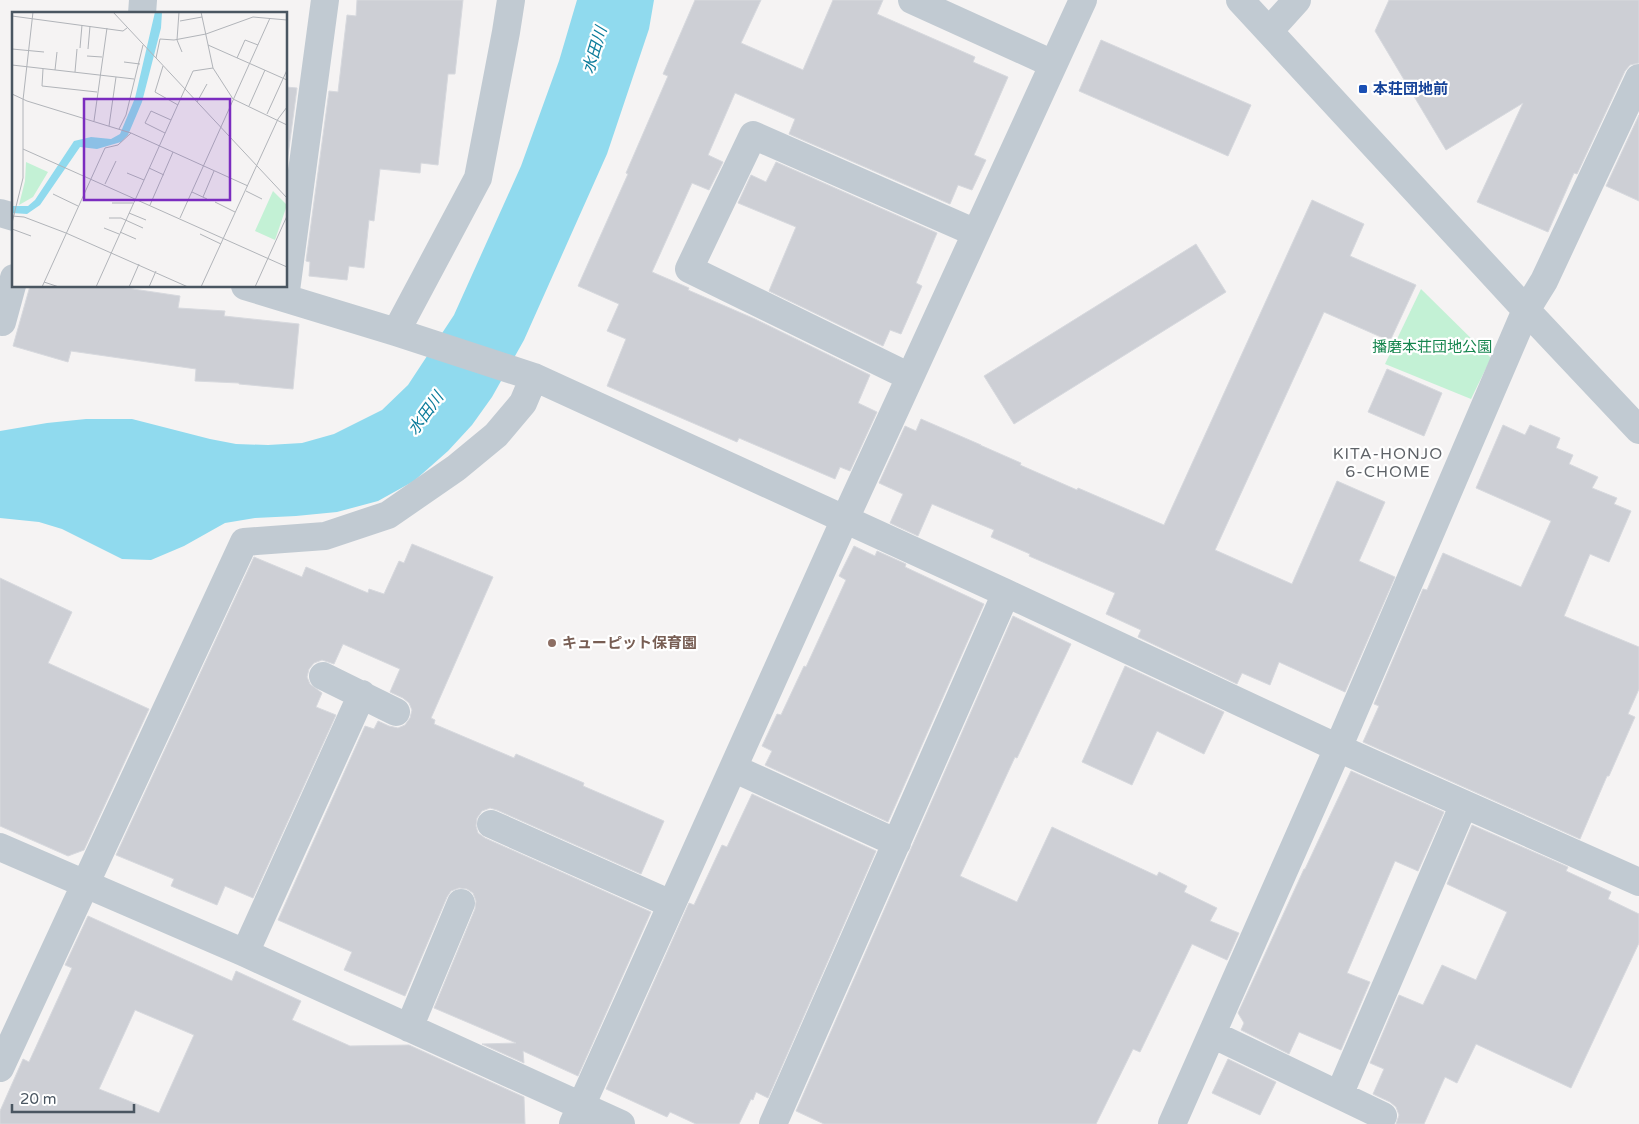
<svg xmlns="http://www.w3.org/2000/svg" width="1639" height="1124" viewBox="0 0 1639 1124" font-family="'Varela Round','Noto Sans JP',sans-serif">
<style>
.green{fill:#c3f1d5}
.water{fill:#90daee}
.building{fill:#cdcfd5;stroke:#d7d9de;fill-rule:evenodd}
.lines{fill:none;stroke-linecap:round;stroke-linejoin:round}
.minor{stroke:#c1cad2;stroke-width:28}
.transit-dot{fill:#1a4fb4;stroke:#fff;stroke-width:2}
.education-dot{fill:#8d6e63;stroke:#fff;stroke-width:2}
.labels{text-anchor:middle;stroke-width:4.5;stroke-linejoin:round;paint-order:stroke}
.transit-label{font-size:15px;font-weight:bold;fill:#164399;stroke:#fff;text-anchor:start}
.park-label{font-size:15px;fill:#17864f;stroke:#fff}
.education-label{font-size:15px;font-weight:bold;fill:#785e54;stroke:#fff;text-anchor:start}
.water-label{font-size:16px;font-style:italic;fill:#0c7c9b;stroke:#fff}
.neighbourhood-label{font-size:16px;letter-spacing:1px;fill:#5f6368;stroke:#fff}
.inset-road{fill:none;stroke:#b1b4b9;stroke-width:1}
.view{fill:#7b2cbf;fill-opacity:0.15;stroke:#7b2cbf;stroke-width:2.5}
.inset-edge{fill:none;stroke:#4a5661;stroke-width:2.5}
</style>
<rect width="100%" height="100%" fill="#f5f3f3"/>
<path class="green" d="M1421,289L1491,358L1471,399L1385,364Z"/>
<path class="water" d="M577,0H654L649,29L607,154L524,340L492,397L472,425L448,451L414,481L378,501L337,512L296,516L255,518L225,523L184,546L151,560L122,559L62,529L39,522L0,518V431L47,423L86,419H132L210,439L236,444L268,445L302,443L334,434L382,410L408,385L454,315L521,166L559,61Z"/>
<path class="building" d="M357,0H463L455,74H448L438,165L421,163L420,173L380,169L374,221L369,220L364,268L349,266L347,280L309,276L310,262L306,261L329,91L338,92L347,15L356,16Z
M695,0H761L741,43L803,70L833,0H883L877,14L975,57L973,62L1008,77L974,155L986,160L972,190L958,185L950,204L789,134L795,119L735,93L708,155L723,162L709,190L692,183L652,272L689,288L688,290L755,319L870,375L858,403L877,412L850,471L840,467L835,479L739,438L737,442L607,386L626,339L607,331L619,304L578,286L628,174L626,173L668,76L663,74Z
M1389,0H1639V63L1630,65L1625,71L1577,174L1574,173L1548,232L1477,202L1523,103L1446,150L1375,31Z
M1101,40L1251,105L1228,156L1079,91Z
M286,87L297,88L286,171Z
M1639,115V201L1606,186Z
M776,162L937,233L916,283L922,286L901,334L890,330L883,346L769,291L796,227L738,203L751,175L766,182Z
M1312,200L1364,224L1350,256L1416,285L1390,341L1324,312L1215,550L1292,584L1337,481L1385,502L1359,561L1395,577L1345,692L1279,662L1270,685L1242,673L1237,684L1138,637L1141,630L1106,614L1115,593L1029,556L1030,554L991,537L994,530L932,504L918,536L890,523L903,494L879,483L905,426L916,431L921,419L981,445H980L1021,463L1020,465L1077,490L1078,488L1164,525Z
M1196,244L1226,292L1014,424L984,376Z
M30,286H113L180,296L178,308L225,311L224,316L299,324L293,389L239,384V383L195,381L196,369L71,351L68,362L13,346Z
M1387,369L1442,393L1424,436L1368,412Z
M1503,425L1525,435L1530,425L1560,438L1556,448L1573,455L1569,464L1598,477L1592,488L1617,498L1614,504L1631,511L1609,562L1590,554L1564,616L1639,647V689L1628,714L1635,717L1609,776H1607L1580,839L1363,742L1379,706L1374,704L1423,589L1427,590L1443,553L1521,587L1551,521L1476,488Z
M412,544L493,577L431,718L435,720L434,724L514,758L516,754L584,783L583,786L664,821L641,874L497,810L490,808L482,811L477,818L476,826L478,833L485,838L651,912L578,1076L523,1051L524,1063L482,1044L516,1043L434,1008L475,909L476,901L473,893L467,889L459,888L451,891L447,897L405,996L344,970L352,952L278,920L365,726L374,729L378,721L389,726L398,728L405,725L410,718L412,710L409,703L403,698L390,692L400,669L343,644L334,664L322,660L314,663L309,669L307,677L310,684L322,693L316,707L336,715L253,898L225,886L217,905L171,886L174,879L116,855L254,557L302,577L306,567L368,593L369,589L384,594L399,561L404,563Z
M854,546L875,556L877,551L906,564L905,567L984,604L888,822L765,765L772,751L762,746L777,714L781,715L804,666L806,667L846,580L839,576Z
M0,578L72,612L48,663L149,709L84,850L68,856L0,826Z
M1013,616L1071,644L1017,758L1015,757L960,876L1017,902L1052,827L1157,876L1159,872L1187,886L1184,892L1217,908L1210,921L1239,933L1227,960L1192,944L1140,1052L1133,1049L1096,1124H824L796,1111Z
M1125,666L1224,712L1204,754L1157,731L1132,785L1082,762Z
M1351,771L1444,812L1418,871L1395,861L1347,973L1370,982L1341,1050L1299,1032L1289,1054L1241,1030L1244,1023L1238,1013L1304,869H1305Z
M752,794L876,851L768,1098L756,1092L753,1100L751,1099L739,1124H696L670,1112L667,1117L606,1089L689,903L694,905L722,845L727,847Z
M1472,825L1568,867L1566,871L1611,892L1608,899L1639,914V943L1571,1088L1476,1044L1457,1083L1445,1077L1424,1124H1396L1399,1115L1396,1107L1390,1102L1373,1094L1384,1069L1370,1063L1399,995L1423,1005L1442,965L1476,980L1507,912L1447,884Z
M88,916L232,981L236,971L301,1001L292,1020L350,1046L409,1045L524,1097L525,1124H0V1111L23,1059L29,1062L72,968L65,965ZM135,1010L194,1035L159,1113L99,1089Z
M1228,1059L1276,1082L1260,1115L1212,1093Z"/>
<g class="lines">
<path class="minor" d="M912,0L1053,64
M1240,0L1526,310L1639,430
M142,14L143,0
M1269,31L1297,0
M0,213L14,217
M245,286L396,332L534,377L1006,593L1338,748L1639,882
M285,298L325,0
M2,322L14,278
M396,332L478,178L506,32L511,0
M910,377L689,269L753,135L976,233
M323,676L396,712
M733,768L897,843
M491,824L671,904
M0,847L245,953L621,1124
M245,953L362,694
M409,1028L461,903
M1212,1034L1383,1116
M0,1068L244,542L325,536L388,515L456,468L496,435L523,403L534,377
M1339,1095L1464,804
M573,1124L845,519L1083,0
M773,1124L1006,593
M1172,1124L1338,748L1526,310L1544,281L1639,78"/>
</g>
<rect class="transit-dot" x="1358" y="84" width="10" height="10" rx="2.5"/>
<circle class="education-dot" cx="552" cy="643" r="5"/>
<g class="labels">
<g class="transit-label">
<text x="1373" y="94">本荘団地前</text>
</g>
<g class="park-label">
<text x="1432" y="352">播磨本荘団地公園</text>
</g>
<g class="education-label">
<text x="562" y="648">キューピット保育園</text>
</g>
<g class="water-label">
<text transform="translate(594 50) rotate(-73)" y="6">水田川</text>
<text transform="translate(425 413) rotate(-54)" y="6">水田川</text>
</g>
<g class="neighbourhood-label">
<text x="1388" y="459">KITA-HONJO<tspan x="1388" dy="18">6-CHOME</tspan></text>
</g>
</g>
<g transform="translate(12 12)">
<rect width="275" height="275" fill="#f5f3f3"/>
<path d="M14,150L36,160L21,185L7,193L13,169ZM261,179L275,193L263,228L243,219Z" fill="#c3f1d5"/>
<path d="M143,0H150L149,16L130,90L116,123L109,130L85,137L68,135L28,193L15,202L0,201V194H16L23,188L62,129L79,125L99,127L108,122L123,86Z" fill="#90daee"/>
<path class="inset-road" d="M101,0L275,186M167,0L165,28L170,40M189,0L201,56L221,87L275,113M0,4L111,19L115,16M168,9L190,5M196,33L275,68M68,36L70,13M0,37L32,40M76,37L78,14M75,44L90,45M144,46L148,27L162,28L194,22L241,5L275,8M225,46L233,28L246,33M112,50L128,52M0,53L122,67M151,54L143,80L166,93M31,57L30,74L85,80M43,58L45,40M63,60L65,37M0,82L15,89L119,121L236,174M185,90L195,72M237,94L253,58M255,102L275,58M82,109L95,16M97,114L104,65M107,117L114,103L131,33M153,121L133,111L139,99L159,108M11,137L275,255M137,156L152,163M115,161L132,168M93,172L104,149M234,179L250,187M180,180L195,187M41,182L66,194M191,185L202,159M203,190L223,200M100,191H121M138,193L161,140M117,201L134,208M0,204L12,205L54,221L176,275M97,206H109L131,216M168,206L258,6M0,211L11,166V88L21,0M92,216L107,222M0,217L19,224M108,220L124,227M188,222L209,232M32,270L47,275M30,275L93,136L106,133L119,121M84,275L181,59L201,56M117,275L127,252M137,275L144,259M189,275L266,107L275,95M243,275L275,204"/>
<path class="view" d="M72,87H218V188H72Z"/>
<rect width="275" height="275" class="inset-edge"/>
</g>
<path d="M12 1104v8h122v-8" fill="none" stroke="#4a5661" stroke-width="2.5"/>
<text x="20" y="1104" font-size="15" fill="#4a5661" stroke="#ffffff" stroke-width="4" paint-order="stroke">20 m</text>
</svg>
